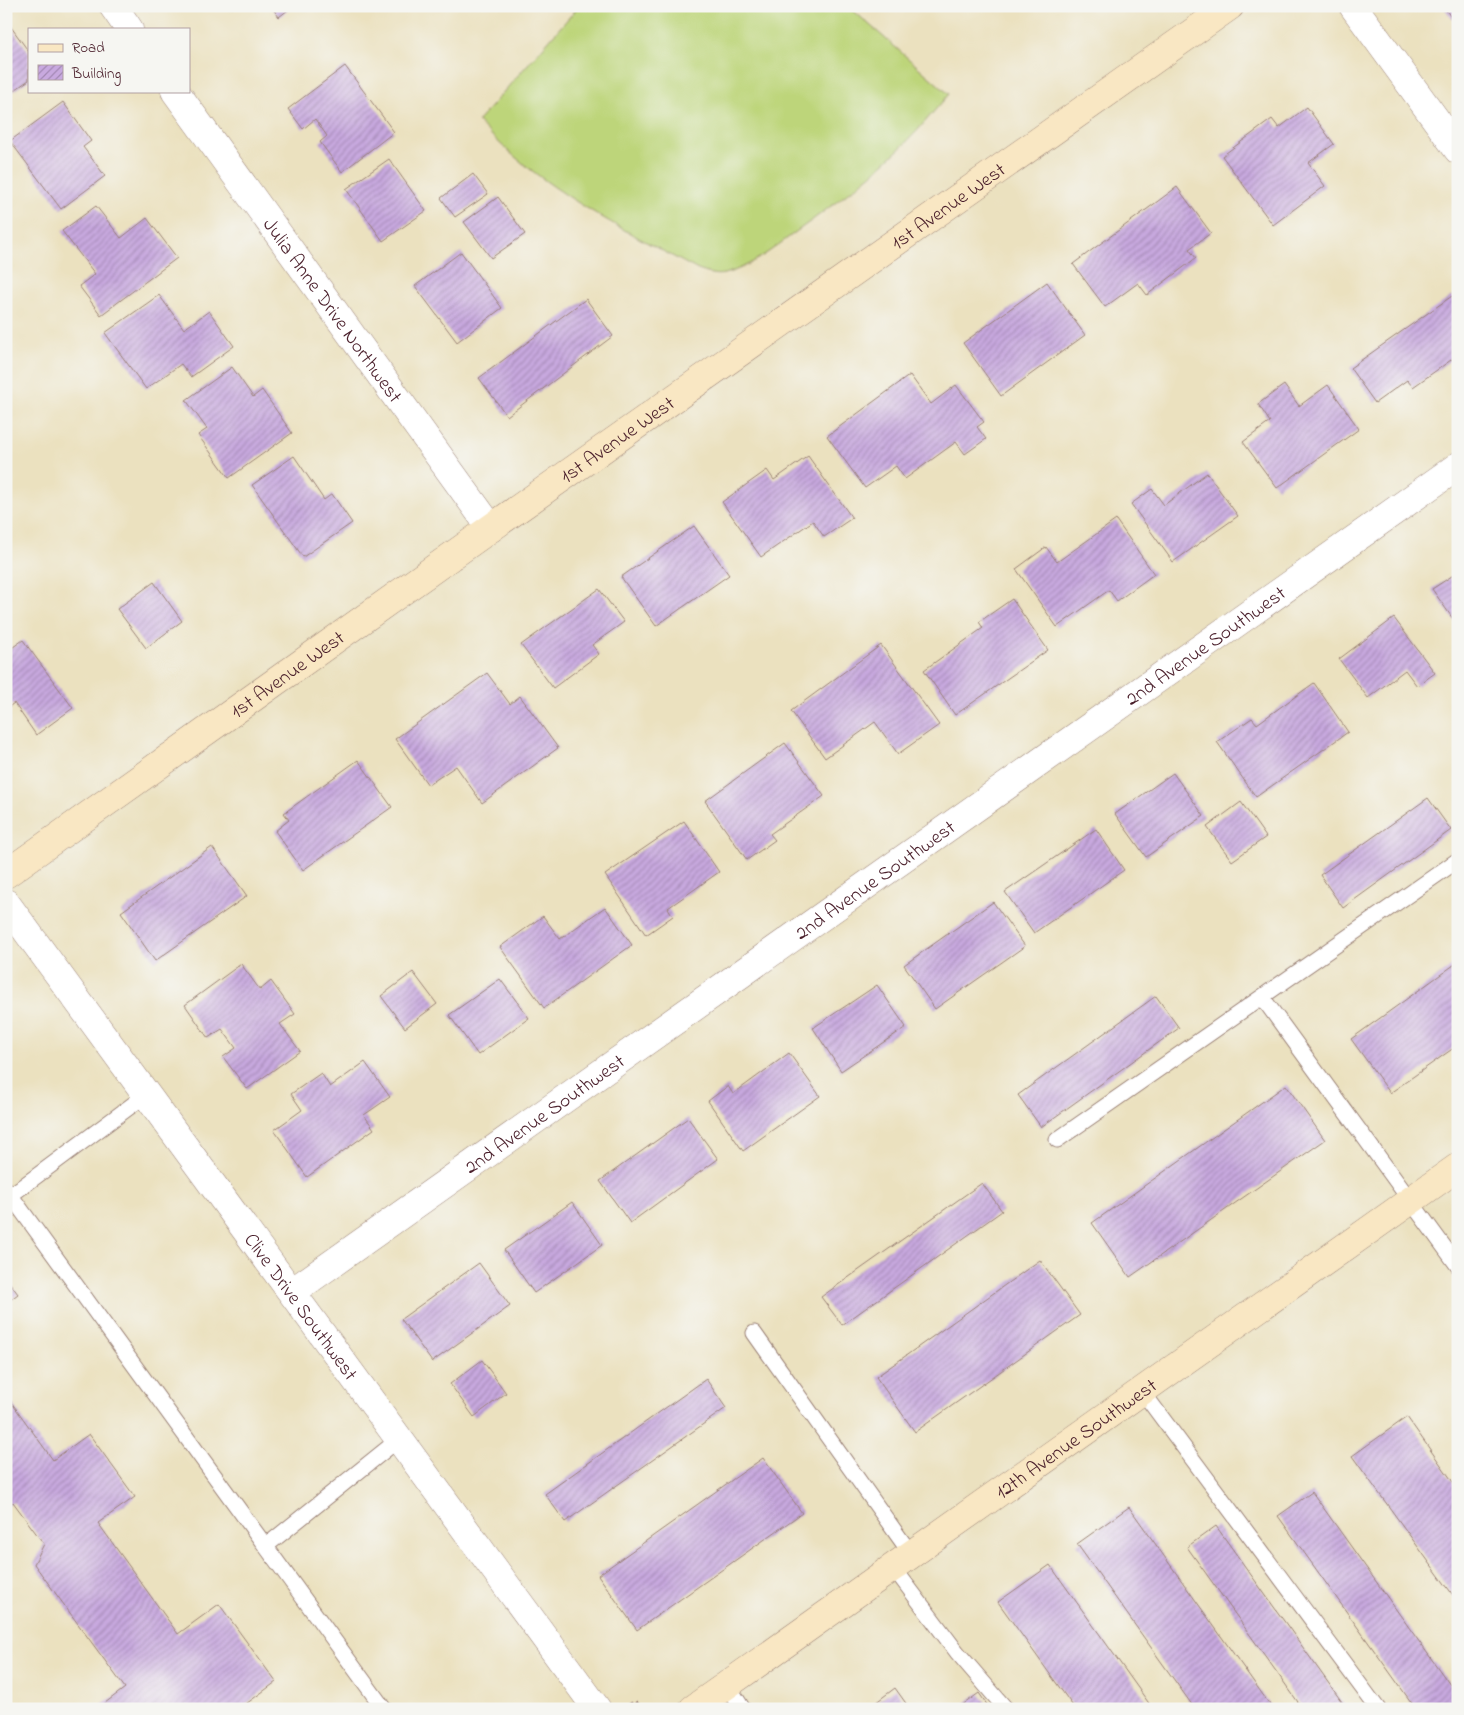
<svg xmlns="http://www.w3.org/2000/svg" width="1464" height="1715" viewBox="0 0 1464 1715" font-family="'Indie Flower',sans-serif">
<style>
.garden{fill:#bdd57a;stroke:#847a52}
.building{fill:url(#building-hatch)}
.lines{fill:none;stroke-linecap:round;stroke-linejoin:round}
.lane-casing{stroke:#9a8075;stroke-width:17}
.street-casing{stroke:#9a8075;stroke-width:29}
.secondary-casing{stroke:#9a8075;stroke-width:29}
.path{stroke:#9a8075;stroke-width:3;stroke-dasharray:4 4;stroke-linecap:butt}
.lane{stroke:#fff;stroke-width:15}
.street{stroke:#fff;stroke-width:28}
.secondary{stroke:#f9e7c3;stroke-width:28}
.labels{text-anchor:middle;stroke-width:5;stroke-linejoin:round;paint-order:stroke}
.street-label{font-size:20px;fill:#4a1f2b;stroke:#f6f6f2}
</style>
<defs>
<pattern id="building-hatch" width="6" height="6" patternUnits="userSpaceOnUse" patternTransform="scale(1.25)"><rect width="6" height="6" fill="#c8a9df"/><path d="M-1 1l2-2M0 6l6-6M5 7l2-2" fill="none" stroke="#a489b5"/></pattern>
</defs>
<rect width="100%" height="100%" fill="#f6f6f2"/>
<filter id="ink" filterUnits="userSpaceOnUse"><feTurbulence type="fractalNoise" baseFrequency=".02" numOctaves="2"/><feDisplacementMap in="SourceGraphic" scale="10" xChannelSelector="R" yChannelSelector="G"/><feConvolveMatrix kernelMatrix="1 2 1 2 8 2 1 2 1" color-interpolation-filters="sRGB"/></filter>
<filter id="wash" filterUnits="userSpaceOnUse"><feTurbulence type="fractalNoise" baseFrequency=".0096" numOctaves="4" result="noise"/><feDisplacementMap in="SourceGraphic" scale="20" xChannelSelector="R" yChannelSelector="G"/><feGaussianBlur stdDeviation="1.12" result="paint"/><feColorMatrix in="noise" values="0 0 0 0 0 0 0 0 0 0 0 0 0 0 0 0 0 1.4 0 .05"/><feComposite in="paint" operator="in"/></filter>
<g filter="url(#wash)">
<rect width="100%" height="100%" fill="#ebe1bf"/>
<path class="garden" d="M579,6H848L949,94C938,106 928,119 917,131C881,170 836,203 793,234C773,249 749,268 724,274C715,276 707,273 698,270C621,228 538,188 478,121Z"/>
<g id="blocks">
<path class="building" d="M271,6H293L279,17Z
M1443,6H1458V27Z
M6,20L29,52V80L6,96Z
M345,66L394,132L342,172L320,142L327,136L315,119L303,129L288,109Z
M63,102L91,141L83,147L105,176L61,209L10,141Z
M1307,107L1334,144L1308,163L1325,186L1273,225L1222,156L1272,119L1279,128Z
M389,159L426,211L383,241L346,189Z
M473,174L488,194L455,217L441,198Z
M1177,187L1211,233L1189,249L1196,258L1147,295L1138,283L1105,307L1073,264Z
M498,197L525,234L491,258L464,222Z
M96,206L121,238L147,218L177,258L101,315L79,286L95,274L62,231Z
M461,252L502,308L457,342L415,286Z
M1047,282L1085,335L1001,396L963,343Z
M159,295L184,329L209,311L234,346L191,377L181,364L146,389L105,333Z
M1452,296L1458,303V355L1413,387L1407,380L1375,403L1350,368Z
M586,299L613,336L507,416L479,378Z
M232,367L253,397L262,390L292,433L229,478L198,435L207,429L186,400Z
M910,375L931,404L956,385L984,422L977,427L986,439L965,454L956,442L905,479L896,466L865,488L827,436Z
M1284,385L1299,406L1328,385L1359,429L1277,488L1243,442L1270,422L1258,404Z
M294,456L324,500L332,494L352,523L303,557L252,485Z
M808,456L852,518L824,537L813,521L761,557L722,502L767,470L774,480Z
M1207,473L1238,516L1173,562L1131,504L1152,489L1164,505Z
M1116,520L1154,574L1117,601L1109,590L1057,627L1016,569L1046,547L1057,562Z
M694,526L729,575L656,626L621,577Z
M1458,572V626L1432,589Z
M154,582L182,621L146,648L117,609Z
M599,589L624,622L592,645L599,654L553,688L521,645Z
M1012,599L1048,650L955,715L924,670L983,628L979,622Z
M1394,618L1435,673L1417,686L1405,670L1368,698L1339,659Z
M23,640L73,708L36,735L14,703L6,709V652Z
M881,645L939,725L898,754L875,722L825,758L791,711Z
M487,673L510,704L520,696L558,748L482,803L456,766L428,785L395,739Z
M1314,683L1348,732L1256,797L1217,742L1252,718L1257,724Z
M785,743L824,796L770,834L775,840L747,860L705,801Z
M358,760L392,807L303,870L275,831L289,820L284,813Z
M1173,773L1204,816L1146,857L1115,814Z
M1428,798L1451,830L1343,908L1320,875Z
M1241,802L1266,837L1232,861L1207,827Z
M684,821L719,872L668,908L673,916L646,935L605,875Z
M1096,829L1124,870L1034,933L1005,892Z
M212,847L247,896L155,961L121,912Z
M993,902L1025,946L935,1009L904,965Z
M605,907L632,945L544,1008L500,947L543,916L560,939Z
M1458,962V1045L1390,1093L1351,1039Z
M241,964L260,990L271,981L295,1014L280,1024L300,1051L247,1089L223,1057L236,1048L222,1029L208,1038L185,1005Z
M413,972L437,1004L405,1028L381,996Z
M500,979L529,1018L478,1055L449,1015Z
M877,985L906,1027L841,1071L813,1028Z
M1156,996L1179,1028L1041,1127L1018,1095Z
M789,1053L820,1096L743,1151L708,1101L728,1086L733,1094Z
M365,1062L390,1097L364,1115L374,1129L307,1177L274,1130L302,1110L291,1094L321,1073L330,1087Z
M1286,1085L1325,1140L1130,1277L1092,1223Z
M688,1118L718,1159L630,1223L600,1181Z
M982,1183L1002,1211L842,1325L821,1297Z
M572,1202L602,1245L534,1293L504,1250Z
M1040,1260L1080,1315L915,1432L876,1377Z
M479,1263L510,1306L432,1362L401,1319Z
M6,1278L18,1294L6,1303Z
M482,1360L506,1393L474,1417L450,1384Z
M706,1379L726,1408L565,1522L545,1494Z
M6,1395L53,1460L89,1434L135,1497L98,1523L178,1634L219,1604L276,1682L239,1709H97L125,1688L34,1564L44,1544L13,1502L6,1507Z
M1407,1417L1458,1489V1602L1352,1456Z
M763,1458L802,1513L637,1630L598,1575Z
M1312,1492L1458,1696V1709H1416L1278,1516Z
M1129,1507L1273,1709H1195L1077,1544Z
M1216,1526L1347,1709H1303L1187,1547Z
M1050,1565L1153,1709H1075L998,1602Z
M895,1688L910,1709H867Z
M979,1693L990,1709H957Z"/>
</g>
</g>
<g filter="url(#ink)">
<use href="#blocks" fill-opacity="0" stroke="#9a8075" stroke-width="1"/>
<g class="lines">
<defs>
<path id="lane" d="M1262,997L1458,1266
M1057,1140L1458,860
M6,1189L384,1709
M11,1195L147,1094
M754,1333L911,1554
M1142,1391L1378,1709
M266,1546L399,1439
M893,1567L957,1652L1006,1709
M727,1684L743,1709"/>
<g id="street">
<path d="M113,6L129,29"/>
<path d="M1353,6L1458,150"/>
<path id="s1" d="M175,91L491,528"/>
<path id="s2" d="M6,903L597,1709"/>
<path id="s3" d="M292,1292L1458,466"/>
</g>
<g id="secondary">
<path id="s4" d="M6,874L491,528L1230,6"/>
<path id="s5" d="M693,1709L1458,1167"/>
</g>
</defs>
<use href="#lane" class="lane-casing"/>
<use href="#street" class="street-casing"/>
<use href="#secondary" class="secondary-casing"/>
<path class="path" d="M629,1705L635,1701L642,1709"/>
<use href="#lane" class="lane"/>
<use href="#street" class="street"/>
<use href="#secondary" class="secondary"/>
</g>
</g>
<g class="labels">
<g class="street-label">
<text dy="7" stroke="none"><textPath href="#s4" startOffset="1155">1st Avenue West</textPath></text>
<text dy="7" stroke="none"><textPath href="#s1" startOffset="270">Julia Anne Drive Northwest</textPath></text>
<text dy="7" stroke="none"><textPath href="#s4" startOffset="750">1st Avenue West</textPath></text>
<text dy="7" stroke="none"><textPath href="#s3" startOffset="1119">2nd Avenue Southwest</textPath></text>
<text dy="7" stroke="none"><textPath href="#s4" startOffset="345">1st Avenue West</textPath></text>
<text dy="7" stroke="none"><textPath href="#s3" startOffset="714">2nd Avenue Southwest</textPath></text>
<text dy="7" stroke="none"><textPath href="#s3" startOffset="309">2nd Avenue Southwest</textPath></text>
<text dy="7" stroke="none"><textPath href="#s2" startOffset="500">Clive Drive Southwest</textPath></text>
<text dy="7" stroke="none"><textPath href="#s5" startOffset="469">12th Avenue Southwest</textPath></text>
</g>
</g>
<rect width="1464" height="1715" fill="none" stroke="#f6f6f2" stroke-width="25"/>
<rect x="28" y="28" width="162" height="65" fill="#f6f6f2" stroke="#b1a0a2"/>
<rect x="38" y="44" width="25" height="8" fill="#f9e7c3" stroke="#b1a0a2"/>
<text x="72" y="52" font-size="15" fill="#4a1f2b">Road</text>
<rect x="38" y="65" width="25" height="15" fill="url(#building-hatch)" stroke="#b1a0a2"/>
<text x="72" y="78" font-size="15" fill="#4a1f2b">Building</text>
</svg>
